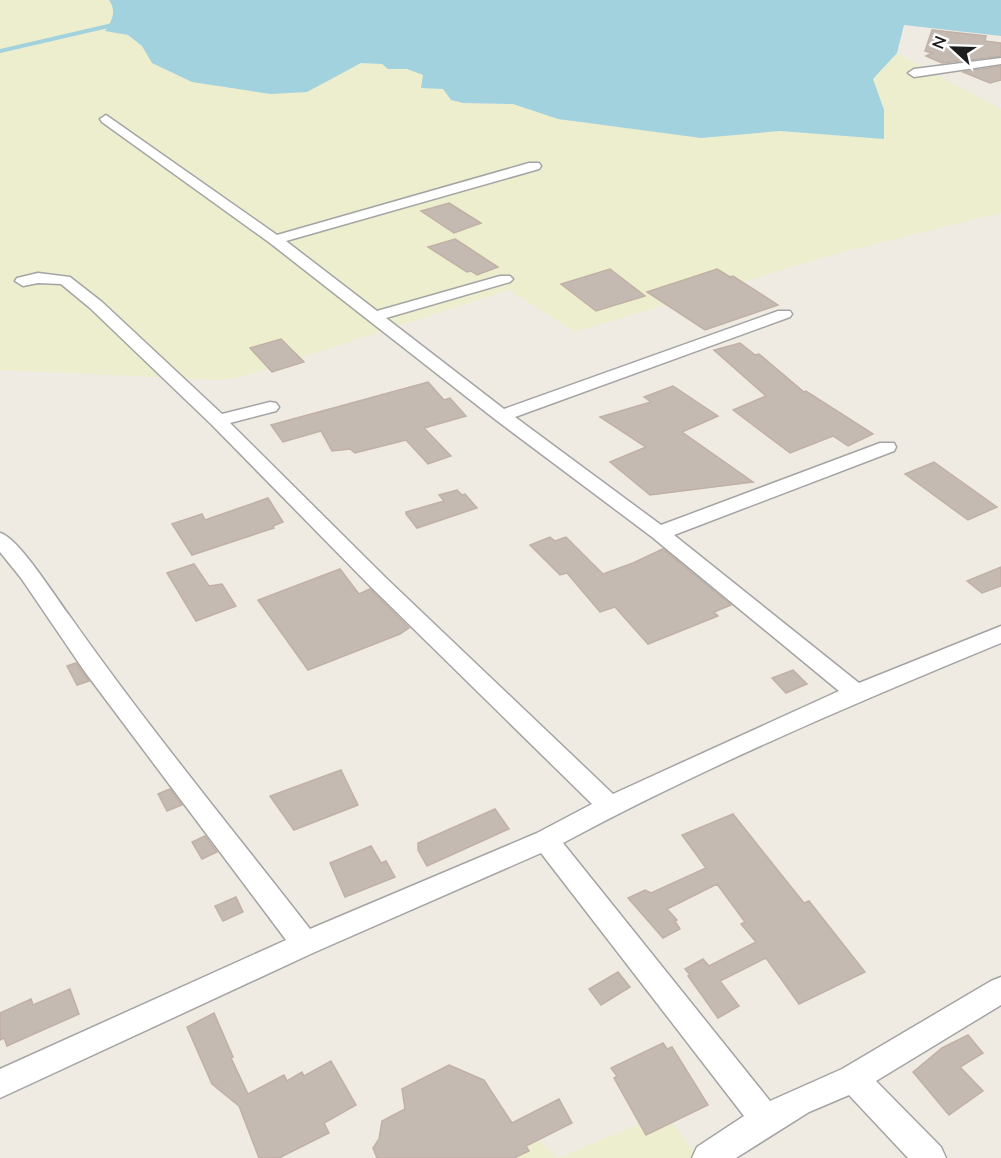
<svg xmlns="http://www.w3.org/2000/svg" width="1001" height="1158" viewBox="0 0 1001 1158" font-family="Lato,sans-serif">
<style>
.farmland{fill:#edeecd}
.water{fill:#a2d2de}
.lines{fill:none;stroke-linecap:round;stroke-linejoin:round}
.stream{stroke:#a2d2de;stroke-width:4}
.building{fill:#c4bab2;stroke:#c1b0a5;stroke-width:1.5}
.minor-casing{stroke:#a4a4a4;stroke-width:3}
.minor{fill:#fff;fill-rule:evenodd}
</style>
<rect width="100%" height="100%" fill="#efebe3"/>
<path class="farmland" d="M0,0H109L113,6V19L106,31L128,35L142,46L152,63L192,82L270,94L307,92L361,63L382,64L388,69H407L423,75L463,103L513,104L558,119L701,138L780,131L884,139L879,96L872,79L897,53L1001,109V213L839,253L575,332L509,290L241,377L217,380L0,370Z
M665,1113L698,1158H505L539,1139L558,1158Z"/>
<path class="water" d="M109,0H1001V36L904,25L897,53L873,79L884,110V139L780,131L701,138L558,119L513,104L463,103L451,100L443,89L421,88L423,75L407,69H388L382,64L361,63L307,92L270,94L192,82L152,63L142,46L128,35L105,31C112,21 117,11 109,0Z"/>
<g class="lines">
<path class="stream" d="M0,51L117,24"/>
</g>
<path class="building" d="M932,30L986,36L985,41L1001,43V56L942,63L926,56L932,53L925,51Z
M1001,66V80L990,83L963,72Z
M449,203L481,223L454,233L421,211Z
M455,239L498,267L477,275L471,271L467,272L428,247Z
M610,269L645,296L596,311L561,284Z
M717,269L730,277L733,276L778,305L705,330L647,292Z
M281,339L304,362L272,372L250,348Z
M740,343L755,355L759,354L804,392L806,391L873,434L848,446L833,436L790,453L733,410L766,396L714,350Z
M428,382L444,400L450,398L466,416L424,428L451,456L428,464L406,440L355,453L350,449L332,451L321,431L283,442L271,425Z
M673,386L718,416L682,432L753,482L650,495L610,462L646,447L600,417L651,402L644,397Z
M934,462L997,507L968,520L905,474Z
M457,490L462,495L465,494L477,508L417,528L406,514V512L444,501L439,495Z
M268,498L283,522L273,526L274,528L192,555L172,524L202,514L205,520Z
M550,537L555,541L566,537L603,574L633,563L663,549L731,605L714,612L718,616L648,644L615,607L600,612L567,573L560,575L530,545Z
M194,564L209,586L222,584L236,606L196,621L167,573Z
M1001,567V586L982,593L967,581Z
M340,569L359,594L370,589L409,628L400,634L308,670L258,600Z
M76,663L89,681L77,685L67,666Z
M793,670L807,684L786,693L772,678Z
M341,770L358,805L294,830L270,796Z
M170,789L182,805L167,811L158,794Z
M495,809L509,829L427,866L418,850V843Z
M733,814L804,903L809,901L865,972L799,1004L766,958L720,981L739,1006L718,1018L688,976L690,975L685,969L703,959L709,966L756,942L741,924L745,922L717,884L667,909L677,920L675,921L680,929L663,938L628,898L645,890L651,893L706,868L682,835Z
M205,836L217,852L202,859L192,842Z
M371,846L381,863L386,861L395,877L345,897L330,863Z
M236,897L243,912L223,921L215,906Z
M618,972L630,987L601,1005L589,989Z
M70,989L79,1014L7,1046L4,1038L0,1040V1013L31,999L33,1005Z
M214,1013L233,1057L231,1058L248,1094L284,1075L287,1081L302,1072L304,1076L331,1061L356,1105L324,1123L329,1133L279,1158H259L239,1106L212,1084L187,1027Z
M968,1035L983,1053L960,1067L983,1091L949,1115L913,1072L942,1048Z
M663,1043L667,1049L672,1047L708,1105L646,1135L614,1078L617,1076L611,1068Z
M449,1065L484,1080L512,1123L559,1099L572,1123L526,1146L529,1151L514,1158H377L373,1148L379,1139L382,1121L405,1109L402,1089Z"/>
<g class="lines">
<defs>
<path id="minor" d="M1001,58V64L914,77L908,73L914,69Z
M106,115L277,235L529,163H539L541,166L539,169L286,241L377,311L500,276H510L513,279L510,282L386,318L504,409L778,311H790L792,314L790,317L515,417L661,525L880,443H894L896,447L894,451L674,535L859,683L1001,626V643C853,704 704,767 563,843L770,1101L842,1069L991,981L1001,977V1005L876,1081L941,1147L946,1158H908L849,1095L809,1112L736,1158H692L697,1147L744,1116L541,853L315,952L0,1098V1069L286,940L85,672L21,578L0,552V533C18,537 56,598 69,615C145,723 229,825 310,929L537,833L592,804L372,588L212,425L90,308L61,284L38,283L23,286L15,281L17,278L38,273L70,277L102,302L222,414L270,402L276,403L279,407L276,411L230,423L386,578L613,794L839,691L652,537L496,420L270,243L102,122L100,119Z"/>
</defs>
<use href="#minor" class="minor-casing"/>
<use href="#minor" class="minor"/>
</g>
<g transform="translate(953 48) rotate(292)" stroke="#ffffff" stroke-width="4.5" paint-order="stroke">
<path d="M0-4.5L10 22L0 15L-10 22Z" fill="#1d1d1d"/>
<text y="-9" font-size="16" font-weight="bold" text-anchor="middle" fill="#1d1d1d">N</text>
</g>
</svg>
